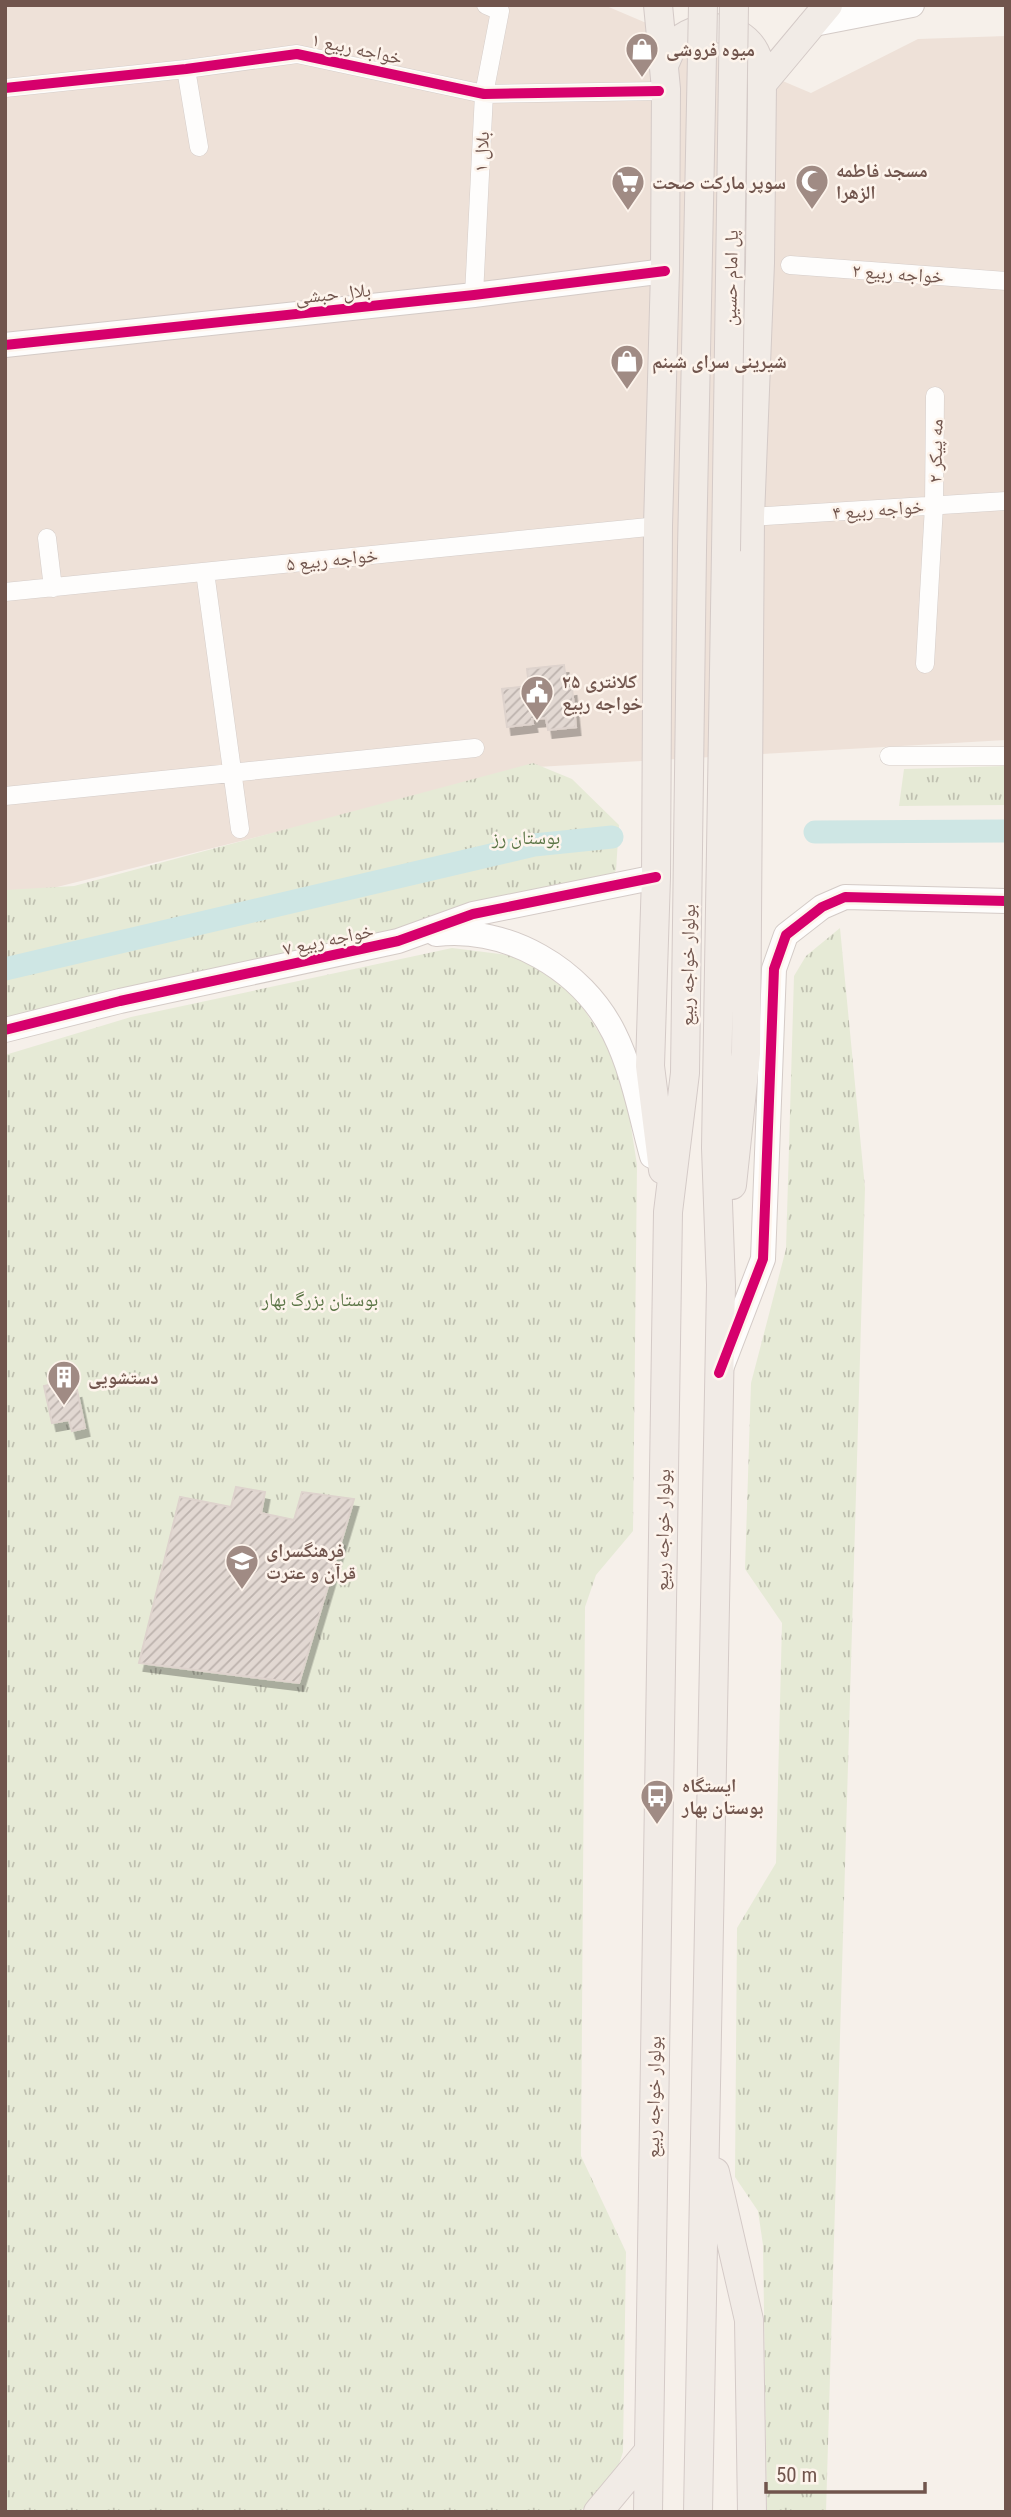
<svg xmlns="http://www.w3.org/2000/svg" width="1011" height="2517" viewBox="0 0 1011 2517" font-family="'Roboto Condensed','Noto Naskh Arabic',sans-serif">
<style>
.residential{fill:#eee1d8}
.park{fill:url(#park-tufts)}
.lines{fill:none;stroke-linecap:round;stroke-linejoin:round}
.canal{stroke:#cee6e4;stroke-width:23}
.building{fill:url(#building-hatch);stroke:#ded3cd;stroke-width:2;filter:url(#shadow)}
.street-casing{stroke:#d5cdc9;stroke-width:19}
.secondary-casing{stroke:#d4cbc7;stroke-width:26}
.primary-casing{stroke:#d4cac7;stroke-width:30}
.street{stroke:#fefdfc;stroke-width:18}
.secondary{stroke:#fefdfc;stroke-width:24}
.primary{stroke:#f1ebe6;stroke-width:28}
.primary-bridge-casing{stroke:#d4cac7;stroke-width:30;stroke-linecap:butt}
.primary-bridge{stroke:#f1ebe6;stroke-width:28}
.cycleway-casing{stroke:#fdf4ec;stroke-width:15}
.cycleway{stroke:#d6006c;stroke-width:10}
.labels{text-anchor:middle;stroke-width:5;stroke-linejoin:round;paint-order:stroke}
.street-label{font-size:19px;fill:#71554d;stroke:#fdf4ec}
.poi-label{font-size:19px;font-weight:bold;fill:#71554d;stroke:#fdf4ec;text-anchor:start}
.park-label{font-size:19px;fill:#5c7647;stroke:#fdf4ec}
</style>
<defs>
<pattern id="park-tufts" width="24" height="20" patternUnits="userSpaceOnUse" patternTransform="scale(1.75)"><rect width="24" height="20" fill="#e6ead6"/><path d="M3 7l-1-3M5 7V3M7 7l1-3M15 17l-1-3M17 17v-4M19 17l1-3" fill="none" stroke="#bfc0b0"/></pattern>
<pattern id="building-hatch" width="6" height="6" patternUnits="userSpaceOnUse" patternTransform="scale(1.75)"><rect width="6" height="6" fill="#e2d8d2"/><path d="M-1 1l2-2M0 6l6-6M5 7l2-2" fill="none" stroke="#bcb2ad"/></pattern>
<filter id="shadow"><feDropShadow dx="4.5" dy="8" stdDeviation="0" flood-color="#0004"/></filter>
</defs>
<rect width="100%" height="100%" fill="#f6f0ea"/>
<path class="residential" d="M5,5H604L811,93L918,39L1006,36V740L537,767L5,900Z"/>
<path class="park" d="M533,763L572,779L619,825L616,870L605,891L5,1018V890L74,886Z
M1006,766V805L899,806L904,769Z
M840,928L865,1188L826,2512H767L763,2245L758,2211L735,2177L737,1928L776,1863L782,1623L745,1569L751,1383L786,1249L794,976L806,956Z
M452,948L516,956L567,983L605,1042L626,1095L637,1165L633,1531L596,1575L585,1607L581,2156L626,2252L623,2452L612,2485L579,2512H5V1055L131,1017Z"/>
<g class="lines">
<path class="canal" d="M815,832L1006,831
M5,969L534,845L612,837"/>
</g>
<path class="building" d="M564,665L567,689L572,688L576,727L548,730L546,718L532,719L533,724L507,727L502,689L529,686L527,669Z
M58,1383L60,1394L77,1390L85,1428L72,1431L69,1420L52,1423L44,1386Z
M236,1487L265,1492L261,1513L294,1520L302,1492L354,1499L299,1683L139,1663L180,1497L231,1507Z"/>
<g class="lines">
<defs>
<path id="street" d="M186,69L199,147
M5,88L186,69L297,54L484,94L659,91
M790,265L1006,281
M474,295L484,94L500,11L486,5
M750,517L1006,501
M47,538L53,588
M205,572L240,829
M5,592L658,526
M925,664L934,506L935,396
M889,756H1006
M5,796L475,748"/>
<path id="secondary" d="M809,25L912,5
M5,345L474,295L665,271
M436,934C508,926 582,969 614,1033C633,1071 641,1116 652,1156
M5,1030L120,1001L398,941L473,914L656,877
M722,1366L763,1259L774,969L786,935L822,907L845,897L1006,901"/>
<path id="primary" d="M658,5L666,89L665,271L658,526L656,877L650,1066L663,1170
M664,65C667,59 670,50 674,45C696,21 739,22 755,52C761,63 761,72 762,84
M732,1185L746,1053L750,517L760,263L762,84L828,5
M715,2172L749,2320L752,2512
M598,2512L648,2452
M648,2512L668,1212L685,1073L692,550
M698,2512L721,1285L716,1148L726,551"/>
</defs>
<use href="#street" class="street-casing"/>
<use href="#secondary" class="secondary-casing"/>
<use href="#primary" class="primary-casing"/>
<use href="#street" class="street"/>
<use href="#secondary" class="secondary"/>
<use href="#primary" class="primary"/>
<defs>
<path id="primary-bridge" d="M692,550L703,5
M726,551L734,5"/>
</defs>
<use href="#primary-bridge" class="primary-bridge-casing"/>
<use href="#primary-bridge" class="primary-bridge"/>
<defs>
<path id="cycleway" d="M5,88L186,69L297,54L484,94L659,91
M5,345L474,295L665,271
M5,1030L120,1001L398,941L473,914L656,877
M719,1373L763,1259L774,969L786,935L822,907L845,897L1006,901"/>
</defs>
<use href="#cycleway" class="cycleway-casing"/>
<use href="#cycleway" class="cycleway"/>
</g>
<defs>
<symbol id="shop-pin" viewBox="-11 -11 22 30"><path d="M0 17L-7.5 6A9.5 9.5 0 1 1 7.5 6Z" fill="#a08b84" stroke="#fdf4ec"/><path d="M-5-2.5h2.3a2.7 3.5 0 0 1 5.4 0H5L5.5 6h-11ZM-1.5-2.5h3a1.5 2.3 0 0 0-3 0Z" fill="#fff"/></symbol>
<symbol id="mosque-pin" viewBox="-11 -11 22 30"><path d="M0 17L-7.5 6A9.5 9.5 0 1 1 7.5 6Z" fill="#a08b84" stroke="#fdf4ec"/><path d="M3.5-4.9A6 6 0 1 0 3.5 4.9A5 5 0 1 1 3.5-4.9Z" fill="#fff"/></symbol>
<symbol id="supermarket-pin" viewBox="-11 -11 22 30"><path d="M0 17L-7.5 6A9.5 9.5 0 1 1 7.5 6Z" fill="#a08b84" stroke="#fdf4ec"/><path d="M-6-5.5h2.5l.6 2H6L4.5 2H-2.5L-4.4-4H-6ZM-1.5 3.2a1.3 1.3 0 1 0 .1 0ZM3 3.2a1.3 1.3 0 1 0 .1 0Z" fill="#fff"/></symbol>
<symbol id="civic-pin" viewBox="-11 -11 22 30"><path d="M0 17L-7.5 6A9.5 9.5 0 1 1 7.5 6Z" fill="#a08b84" stroke="#fdf4ec"/><path d="M-.6-6.5H3V-4.5H.6V-3L4-1V1h2V6H-6V1h2V-1L-.6-3ZM-1.2 2.5V6h2.4V2.5Z" fill="#fff"/></symbol>
<symbol id="building-pin" viewBox="-11 -11 22 30"><path d="M0 17L-7.5 6A9.5 9.5 0 1 1 7.5 6Z" fill="#a08b84" stroke="#fdf4ec"/><path d="M-4-6H4V6H1V3H-1V6H-4ZM-2.5-4.3h1.7v1.8h-1.7ZM.8-4.3h1.7v1.8H.8ZM-2.5-1h1.7V.8h-1.7ZM.8-1h1.7V.8H.8Z" fill="#fff"/></symbol>
<symbol id="school-pin" viewBox="-11 -11 22 30"><path d="M0 17L-7.5 6A9.5 9.5 0 1 1 7.5 6Z" fill="#a08b84" stroke="#fdf4ec"/><path d="M0-5L7-2L0 1L-7-2ZM-4 1L0 2.5L4 1V4Q0 6-4 4Z" fill="#fff"/></symbol>
<symbol id="bus-pin" viewBox="-11 -11 22 30"><path d="M0 17L-7.5 6A9.5 9.5 0 1 1 7.5 6Z" fill="#a08b84" stroke="#fdf4ec"/><path d="M-5-6H5V4H4V6H2V4H-2V6H-4V4H-5ZM-3.5-4V0h7V-4ZM-3.5 1.2v1.5H-2V1.2ZM2 1.2v1.5H3.5V1.2Z" fill="#fff"/></symbol>
</defs>
<g fill-rule="evenodd">
<use href="#shop-pin" x="623" y="30" width="38" height="52"/>
<use href="#mosque-pin" x="793" y="162" width="38" height="52"/>
<use href="#supermarket-pin" x="609" y="163" width="38" height="52"/>
<use href="#shop-pin" x="608" y="342" width="38" height="52"/>
<use href="#civic-pin" x="518" y="673" width="38" height="52"/>
<use href="#building-pin" x="45" y="1358" width="38" height="52"/>
<use href="#school-pin" x="223" y="1542" width="38" height="52"/>
<use href="#bus-pin" x="638" y="1777" width="38" height="52"/>
</g>
<g class="labels">
<g class="street-label">
<text transform="translate(357 48) rotate(12)" y="7">خواجه ربیع ۱</text>
<text transform="translate(481 152) rotate(-87)" y="7">بلال ۱</text>
<text transform="translate(898 273) rotate(4)" y="7">خواجه ربیع ۲</text>
<text transform="translate(730 278) rotate(-89)" y="7">پل امام حسین</text>
<text transform="translate(333 293) rotate(-6)" y="7">بلال حبشی</text>
<text transform="translate(935 451) rotate(-89)" y="7">مه پیکر ۲</text>
<text transform="translate(878 509) rotate(-4)" y="7">خواجه ربیع ۴</text>
<text transform="translate(332 559) rotate(-6)" y="7">خواجه ربیع ۵</text>
<text transform="translate(328 939) rotate(-12)" y="7">خواجه ربیع ۷</text>
<text transform="translate(687 965) rotate(-89)" y="7">بولوار خواجه ربیع</text>
<text transform="translate(662 1530) rotate(-89)" y="7">بولوار خواجه ربیع</text>
<text transform="translate(653 2097) rotate(-89)" y="7">بولوار خواجه ربیع</text>
</g>
<g class="poi-label">
<text x="666" y="56">میوه فروشی</text>
<text x="836" y="177">مسجد فاطمه<tspan x="836" dy="22">الزهرا</tspan></text>
<text x="652" y="189">سوپر مارکت صحت</text>
<text x="652" y="368">شیرینی سرای شبنم</text>
<text x="562" y="688">کلانتری ٢۵<tspan x="562" dy="22">خواجه ربیع</tspan></text>
<text x="88" y="1384">دستشویی</text>
<text x="266" y="1557">فرهنگسرای<tspan x="266" dy="22">قرآن و عترت</tspan></text>
<text x="682" y="1792">ایستگاه<tspan x="682" dy="22">بوستان بهار</tspan></text>
</g>
<g class="park-label">
<text x="526" y="844">بوستان رز</text>
<text x="320" y="1306">بوستان بزرگ بهار</text>
</g>
</g>
<rect width="1011" height="2517" fill="none" stroke="#71554d" stroke-width="14"/>
<path d="M766 2482v10h159v-10" fill="none" stroke="#71554d" stroke-width="3.5"/>
<text x="776" y="2482" font-size="21" fill="#71554d" stroke="#fdf4ec" stroke-width="5" paint-order="stroke">50 m</text>
</svg>
